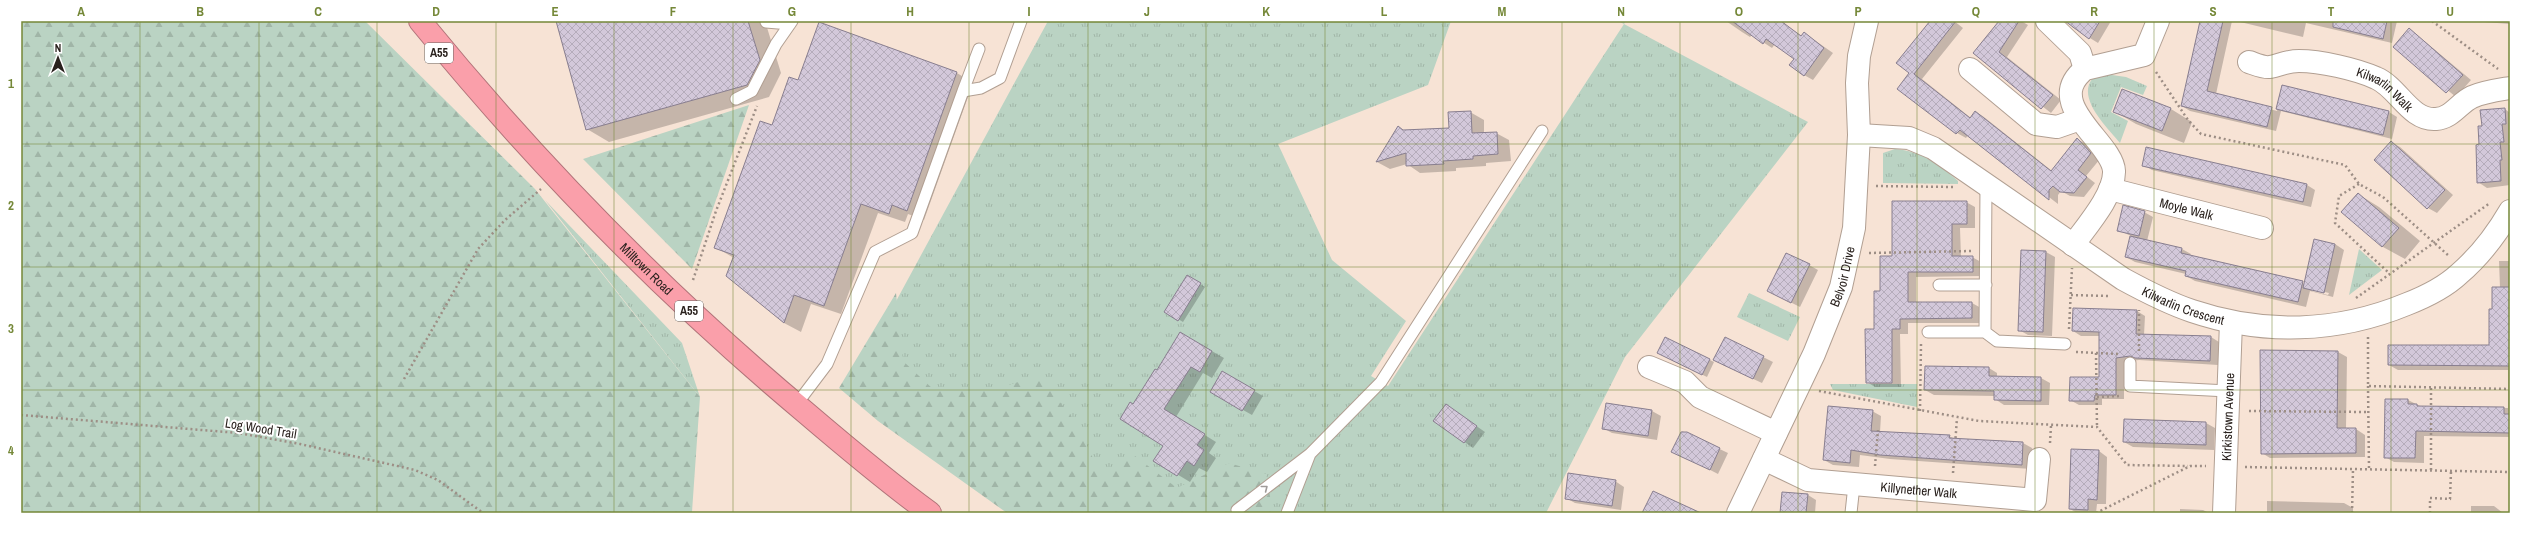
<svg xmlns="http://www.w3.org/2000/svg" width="2531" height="534" viewBox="0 0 2531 534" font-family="'Archivo Narrow',sans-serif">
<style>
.grass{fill:url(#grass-tufts)}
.forest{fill:url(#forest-firs)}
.shadow{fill:#0003;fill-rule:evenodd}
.building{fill:url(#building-cross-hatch);stroke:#887e8f}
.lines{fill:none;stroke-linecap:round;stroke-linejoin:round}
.lane-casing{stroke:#b19f92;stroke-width:13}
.street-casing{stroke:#b19f92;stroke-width:24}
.secondary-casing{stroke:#b19f92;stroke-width:24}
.highway-casing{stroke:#b17379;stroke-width:24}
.path{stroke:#9d8e85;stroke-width:2.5;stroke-dasharray:2 3;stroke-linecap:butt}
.lane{stroke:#fff;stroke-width:11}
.street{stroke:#fff;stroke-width:22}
.secondary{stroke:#fff;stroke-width:22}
.highway{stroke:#fa9faa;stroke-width:22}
.oneway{stroke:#9f9b99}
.grid{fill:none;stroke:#758838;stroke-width:1;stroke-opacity:0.55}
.labels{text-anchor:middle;stroke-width:4;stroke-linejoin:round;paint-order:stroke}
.shield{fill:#fff;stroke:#696461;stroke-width:1}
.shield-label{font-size:12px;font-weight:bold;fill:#29211d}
.street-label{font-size:13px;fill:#29211d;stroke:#fff}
.neatline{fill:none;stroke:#758838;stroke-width:1.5}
.grid-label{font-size:13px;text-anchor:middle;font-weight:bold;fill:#758838}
</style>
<defs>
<pattern id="grass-tufts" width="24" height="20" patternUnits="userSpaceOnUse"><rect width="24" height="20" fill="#bad3c3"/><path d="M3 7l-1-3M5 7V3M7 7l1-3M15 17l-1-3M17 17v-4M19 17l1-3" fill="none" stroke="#a0b5a7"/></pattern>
<pattern id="forest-firs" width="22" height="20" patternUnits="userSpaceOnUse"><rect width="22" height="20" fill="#bad3c3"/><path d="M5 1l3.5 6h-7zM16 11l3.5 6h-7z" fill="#a0b5a7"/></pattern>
<pattern id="building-cross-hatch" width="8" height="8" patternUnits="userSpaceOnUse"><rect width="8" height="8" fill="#d3c8da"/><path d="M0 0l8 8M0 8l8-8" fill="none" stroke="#b5acbb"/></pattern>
</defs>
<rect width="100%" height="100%" fill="#f7e3d5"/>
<path class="grass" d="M1048,21H1451L1428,85L1278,144L1332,260L1406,321L1371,376L1388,386L1624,24L1618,21H1626L1624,24L1808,122L1625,357L1546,513H1111L856,375Z
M2105,74L2126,77L2147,86L2143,95L2121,87L2111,112L2128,121L2120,143C2107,127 2077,99 2092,79Z
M1895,149C1921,151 1939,164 1958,181V184L1883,183V153Z
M545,200L682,343L700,397Z
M2359,249L2382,270L2349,295Z
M1749,293L1800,317L1788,341L1737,317Z
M1830,384H1917V407L1833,390Z"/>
<path class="forest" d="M21,21H365L535,189L700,397L692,512L21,513Z
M749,105L692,269L583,159Z
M896,293L903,361L934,390L1003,387L1039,375L1076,423L1100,473L1135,456L1177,488L1229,463L1266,474L1273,513H1007L878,421L839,388Z"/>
<path class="shadow" d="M557,21H765L781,73L769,97L609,142L587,129Z
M1726,21L1781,22L1802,36L1804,34L1813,39L1833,53L1813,80L1804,75L1795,59L1775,44L1772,48L1752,35L1750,37L1742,32Z
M1931,21H1954L1963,28L1922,79L1971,118L1976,112L1984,117L2052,171L2077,139L2086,144L2100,159L2086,176L2095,183L2084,197L2070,196L2061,191L2058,195V204L1968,135L1966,138L1957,133L1911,73Z
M1995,21H2021L2028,25L2007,57L2061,100L2051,113L1974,53L1998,23Z
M2076,21H2111L2098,43L2072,27Z
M2203,21H2232L2216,94L2277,111L2282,87L2389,112L2397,117L2392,139L2281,111L2276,131L2190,111L2182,106Z
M2236,21H2397L2392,43L2306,23L2303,37Z
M2471,21H2510V24Z
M819,24L957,73L973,83L924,220L908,214L905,222L878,213L841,314L811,304L801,332L784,323L727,276L734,258L715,247L773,126L798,81Z
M2410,29L2471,80L2456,97L2395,47Z
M2123,90L2171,109L2192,122L2184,143L2136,124L2114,111Z
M2505,109L2510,113V185L2487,188L2478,182L2480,145Z
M1470,112L1484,120V133H1496L1509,140L1511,161L1486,163V166L1456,168V171L1420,173L1407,164L1390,169L1377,162L1399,128L1403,131L1450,128Z
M2391,142L2400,147L2453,195L2437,213L2428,208L2375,160Z
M2147,149L2307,185L2315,190L2311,207L2152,170L2143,165Z
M2358,194L2379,207L2420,241L2405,259L2383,247L2343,212Z
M1966,202L1975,207V228H1960L1961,257H1972L1981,262V276L1916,277V303H1972L1981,308V323H1908V334H1900L1901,387H1875L1867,382L1881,292L1893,257Z
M2144,212L2153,217L2147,241L2182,249L2191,254L2190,256L2305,284L2335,244L2344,250L2333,297L2310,291L2306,307L2195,281L2186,276V274L2135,262L2126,257L2131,236L2118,230ZM2312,289L2329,293L2328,295L2312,291Z
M2046,252L2055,257L2052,336L2028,335L2019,330Z
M2499,261H2510V437L2424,436V463L2394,462L2385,457L2408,400L2422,407L2508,408V370H2398L2389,365L2490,346L2493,310L2500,288Z
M1809,265L1818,270L1800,307L1778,296Z
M1187,276L1205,287L1183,322L1165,311Z
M2137,311L2145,316L2144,335L2211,337L2219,342L2218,365L2139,360L2124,362V399H2102V405H2079L2070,400L2100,378V336H2081L2073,331Z
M1180,333L1224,358L1212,378L1203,373L1176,417L1216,442L1209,453L1216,458L1207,472L1199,468L1190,482L1155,461L1164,446L1133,405L1158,372Z
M1725,338L1773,362L1762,383L1723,365Z
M2338,352L2347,357L2346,429H2356L2365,435V457L2270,458L2262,453Z
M1662,355L1710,360L1714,362L1707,377Z
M1989,368L1997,373V377L2041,378L2050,383L2049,405H2004L1995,399V396L1934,395L1925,390Z
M1222,373L1263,396L1252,415L1211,392Z
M1446,405L1485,432L1473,448L1435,421Z
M1652,411L1661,416L1657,440L1612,433L1603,428Z
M1872,411L1881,416L1880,432L1949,436L1955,439L2023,443L2032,448L2031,469L1890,459L1860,455L1859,467L1833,465L1824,460Z
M2125,420L2206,423L2215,428L2214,450L2133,447L2124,442Z
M1682,431L1728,453L1718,474L1673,451Z
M2099,451L2107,457L2106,504H2097L2096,513H2077L2070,509Z
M1615,481L1624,487L1621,510L1575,503L1566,498Z
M1808,495L1816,500L1815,513H1776H1781Z
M2267,501L2344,503L2353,508V513H2267Z
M2471,506H2494L2503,513H2471Z
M2180,509L2203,510L2209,513H2180Z"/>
<path class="building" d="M556,21H748L760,60L747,85L586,130Z
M1732,21H1781L1801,36L1804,32L1824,48L1804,76L1789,65L1794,59L1766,39L1763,44Z
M1930,21H1956L1914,74L1970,118L1975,111L2051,171L2077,138L2091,153L2078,170L2087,177L2074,193L2060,192L2053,186L2049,190V200L1960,130L1956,134L1897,89L1909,73L1896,63Z
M1999,21H2019L1999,52L2053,95L2041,109L1973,53Z
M2065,21H2100L2089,39Z
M2200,21H2223L2207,91L2272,107L2267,127L2181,106Z
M2333,21H2387L2383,39L2333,27Z
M819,22L957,72L907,211L892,205L889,214L861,204L824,306L794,295L784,323L726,276L734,255L714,248L760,121L772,125L789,77L798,80Z
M2409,28L2463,75L2446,93L2393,47Z
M2282,85L2389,111L2383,135L2276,109Z
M2122,89L2171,108L2162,131L2113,112Z
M2505,108L2506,124H2502L2504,142H2500L2502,160H2500L2501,181L2477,183L2476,145L2479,144L2478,126H2482L2480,110Z
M1471,111L1472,133L1497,132L1498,154L1473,156V159L1443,161L1444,164L1406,166V153L1376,162L1398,126L1403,130L1449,128L1448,112Z
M2391,141L2445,190L2427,209L2374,160Z
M2146,147L2307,184L2303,202L2142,166Z
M2358,193L2399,228L2382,247L2341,212Z
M1892,201H1967V224H1952V256H1973V272H1908V302H1972V318L1900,319V329H1892V383H1866L1865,329H1874V291H1880V256H1892Z
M2123,205L2145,211L2139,236L2117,231Z
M2130,236L2182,248L2181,253L2303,281L2298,302L2185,276L2186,271L2125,257Z
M2314,239L2335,244L2324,293L2303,288Z
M2021,250L2046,251L2043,332L2018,331Z
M1786,253L1810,264L1791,303L1767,291Z
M1187,275L1201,283L1178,321L1164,312Z
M2492,287H2510V366L2388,365V345H2489V309H2492Z
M2073,308L2137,310L2136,334L2211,336L2210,361L2135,358L2130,356L2116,358V395H2095L2094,401H2069L2070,377H2099V332L2072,331Z
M1180,332L1212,351L1200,372L1191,367L1164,409L1205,434L1197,445L1204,450L1194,466L1187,461L1177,476L1153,461L1163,446L1120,419L1130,402L1133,404L1155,369L1157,370Z
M1665,337L1710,359L1702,375L1657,353Z
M1725,337L1764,356L1753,379L1713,360Z
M2260,350L2338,351L2337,428H2356V453L2261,454Z
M1925,366L1989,367V376L2041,377V401L1994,400V391L1924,390Z
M1222,371L1255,390L1242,411L1210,392Z
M2385,399H2408V404H2417V406L2504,407V414H2510V433L2416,431L2415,458H2384Z
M1606,403L1652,410L1648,436L1602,429Z
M1446,404L1477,426L1464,443L1433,421Z
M1828,406L1873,410L1871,431L1950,435L1949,438L2023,442L2022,465L1880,455L1851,450L1850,463L1823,460Z
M2124,419L2206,422V445L2123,442Z
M1681,432H1687L1720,448L1710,470L1671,452Z
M2071,449L2099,450L2097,500L2088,499V510L2069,509Z
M1568,473L1616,480L1612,506L1565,499Z
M1653,491L1701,513H1642Z
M1782,492L1808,494L1806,513H1780Z"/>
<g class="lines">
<defs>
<path id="lane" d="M766,22L790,24
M963,91L979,49
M736,99L752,91L776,44L792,21
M1986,185L1985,332L1997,341L2065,344
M1939,285H1986
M1928,332H1985
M2130,363V386L2228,391
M796,405L827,364L875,252L912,233L963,91L981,88L1000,78L1021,21
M1310,454L1381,382L1542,131
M1238,513L1237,510L1310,454L1287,513
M1851,513L1854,485"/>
<g id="street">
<path d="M2047,21L2080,53L2085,69"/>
<path id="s1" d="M2249,62C2255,64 2264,68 2270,67C2280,65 2287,61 2299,61C2320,61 2356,69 2376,78C2398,87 2410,121 2436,119C2452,118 2459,103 2472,97C2483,92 2498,90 2510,88"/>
<path d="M1970,69L2036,124L2057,127L2080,119"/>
<path id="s2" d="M1859,135L1909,138L1933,148L2123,279C2145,291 2168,303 2192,311C2263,335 2337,333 2407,304C2425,297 2444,288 2459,274C2480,256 2496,235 2510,211"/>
<path id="s3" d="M2110,189L2262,228"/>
<path d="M2073,245C2086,227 2115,194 2114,171C2113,142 2041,104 2085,69L2144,55L2158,21"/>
<path d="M1649,367L1685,382L1700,397L1776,433"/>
<path id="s4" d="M1764,459L1808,480L2035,500L2039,459"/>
<path id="s5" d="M2224,513L2231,322"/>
</g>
<g id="secondary">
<path id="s6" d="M1738,513L1814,354L1841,287L1854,228L1859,135L1857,83L1859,56L1867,21"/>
</g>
<g id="highway">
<path id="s7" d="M420,21C536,163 664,294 805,412C846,447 886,481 930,513"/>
</g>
</defs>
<use href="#lane" class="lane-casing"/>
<use href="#street" class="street-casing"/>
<use href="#secondary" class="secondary-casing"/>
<use href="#highway" class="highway-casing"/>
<path class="path" d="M2432,21L2498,69
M2156,72L2188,120L2201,134L2345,165L2359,184L2383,197L2449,256
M2359,184L2339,196L2335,223L2389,273
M1876,186L1953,187
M1869,253L1972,251
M693,280L716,211L757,106
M2071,295L2109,296
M2356,298L2490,203
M2069,329L2072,268
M2368,337V386L2510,389
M2139,351V310
M2076,352L2119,354
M2096,353L2097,427
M404,379L478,249L505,220L541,189
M2368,386L2369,469
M2431,388V470
M1819,391L1979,421L2097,427L2127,465L2188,466
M2097,397L2120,396
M1920,411L1921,344
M2249,411L2368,412
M21,415L238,433L300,444L415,470L438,480L483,513
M2050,443L2051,426
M1875,466L1878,430
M2245,467L2510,472
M1953,473L1957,418
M2096,513L2190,466H2206
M2352,513L2353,469
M2430,513V498L2450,499L2451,471"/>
<use href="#lane" class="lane"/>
<use href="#street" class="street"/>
<use href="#secondary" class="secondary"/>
<use href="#highway" class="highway"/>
</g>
<defs><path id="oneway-chevron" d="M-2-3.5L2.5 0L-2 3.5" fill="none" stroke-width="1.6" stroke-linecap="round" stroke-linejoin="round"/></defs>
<use class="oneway" href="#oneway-chevron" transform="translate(1265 488) rotate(-38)"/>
<path class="grid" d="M140,21V513M259,21V513M377,21V513M496,21V513M614,21V513M733,21V513M851,21V513M969,21V513M1088,21V513M1206,21V513M1325,21V513M1443,21V513M1562,21V513M1680,21V513M1798,21V513M1917,21V513M2035,21V513M2154,21V513M2272,21V513M2391,21V513M21,144H2510M21,267H2510M21,390H2510"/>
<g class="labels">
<g class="shield">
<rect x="425" y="43" width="28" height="20" rx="3"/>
<rect x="675" y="301" width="28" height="20" rx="3"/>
</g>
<g class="shield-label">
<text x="439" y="57">A55</text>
<text x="689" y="315">A55</text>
</g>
<g class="street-label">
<text dy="5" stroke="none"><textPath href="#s1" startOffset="144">Kilwarlin Walk</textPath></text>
<text dy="5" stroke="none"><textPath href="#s3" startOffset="79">Moyle Walk</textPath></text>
<text dy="5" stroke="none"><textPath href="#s7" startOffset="336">Milltown Road</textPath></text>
<text dy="5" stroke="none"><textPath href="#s6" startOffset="259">Belvoir Drive</textPath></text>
<text dy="5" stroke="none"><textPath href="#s2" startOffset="373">Kilwarlin Crescent</textPath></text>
<text dy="5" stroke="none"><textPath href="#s5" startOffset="96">Kirkistown Avenue</textPath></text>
<text transform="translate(261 428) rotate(9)" y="5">Log Wood Trail</text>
<text dy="5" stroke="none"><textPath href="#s4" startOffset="160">Killynether Walk</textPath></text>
</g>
</g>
<rect width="2531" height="534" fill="none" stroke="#ffffff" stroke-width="44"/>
<g transform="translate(58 58)" stroke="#ffffff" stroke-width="3" paint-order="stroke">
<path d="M0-3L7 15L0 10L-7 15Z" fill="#29211d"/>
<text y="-6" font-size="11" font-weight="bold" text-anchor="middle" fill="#29211d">N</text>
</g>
<rect x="22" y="22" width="2487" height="490" class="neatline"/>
<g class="grid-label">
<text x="81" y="16">A</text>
<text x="200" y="16">B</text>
<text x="318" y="16">C</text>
<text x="436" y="16">D</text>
<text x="555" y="16">E</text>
<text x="673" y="16">F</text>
<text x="792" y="16">G</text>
<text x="910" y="16">H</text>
<text x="1029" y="16">I</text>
<text x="1147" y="16">J</text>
<text x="1266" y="16">K</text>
<text x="1384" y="16">L</text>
<text x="1502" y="16">M</text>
<text x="1621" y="16">N</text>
<text x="1739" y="16">O</text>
<text x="1858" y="16">P</text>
<text x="1976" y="16">Q</text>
<text x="2094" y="16">R</text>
<text x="2213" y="16">S</text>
<text x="2331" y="16">T</text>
<text x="2450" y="16">U</text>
<text x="11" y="88">1</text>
<text x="11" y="210">2</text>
<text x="11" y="333">3</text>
<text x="11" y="455">4</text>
</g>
</svg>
